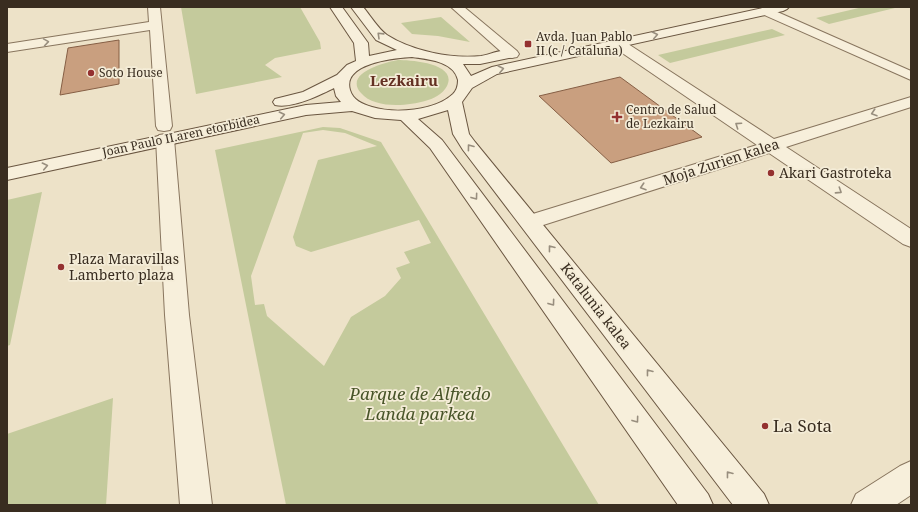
<svg xmlns="http://www.w3.org/2000/svg" width="918" height="512" viewBox="0 0 918 512" font-family="'Noto Serif',serif">
<style>
.green{fill:#c4ca9c;fill-rule:evenodd}
.building{fill:#c99f7f;stroke:#865f45}
.lines{fill:none;stroke-linecap:round;stroke-linejoin:round}
.street-casing{stroke:#88755e;stroke-width:2}
.secondary-casing{stroke:#6a5641;stroke-width:2}
.street{fill:#f7efdb;fill-rule:evenodd}
.secondary{fill:#f7efdb;fill-rule:evenodd}
.oneway{stroke:#988e7e}
.poi-dot{fill:#943130;stroke:#f4ecd7;stroke-width:1.5}
.labels{text-anchor:middle;stroke-width:3.5;stroke-linejoin:round;paint-order:stroke}
.far-poi-label{font-size:12px;fill:#392d20;stroke:#f4ecd7;text-anchor:start}
.far-street-label{font-size:12px;fill:#392d20;stroke:#f4ecd7}
.street-label{font-size:14px;fill:#392d20;stroke:#f4ecd7}
.poi-label{font-size:14px;fill:#392d20;stroke:#f4ecd7;text-anchor:start}
.far-district-label{font-size:15px;font-weight:bold;fill:#633022;stroke:#f4ecd7}
.near-park-label{font-size:17px;font-style:italic;fill:#485428;stroke:#f4ecd7}
.near-poi-label{font-size:17px;fill:#392d20;stroke:#f4ecd7;text-anchor:start}
</style>
<rect width="100%" height="100%" fill="#ede2c8"/>
<path class="green" d="M181,7H300L320,42L321,49L275,58L265,65L282,77L196,94Z
M863,7H899L829,24L816,18Z
M441,17L470,42L438,36L412,34L401,23Z
M772,29L785,35L670,63L658,55Z
M398,60C410,60 458,63 447,86C443,94 433,99 425,101C408,106 374,109 361,93C343,73 386,62 398,60Z
M323,127L340,128L381,142L599,505H286L215,150ZM323,130L345,133L377,146L318,160L293,237L296,246L311,252L419,220L431,243L404,252L410,263L396,268L401,278L385,296L351,317L324,366L267,316L264,304L255,305L251,276L303,133Z
M42,192L10,345L7,346V200Z
M113,398L106,505H7V434Z"/>
<path class="building" d="M119,40V84L60,95L68,48Z
M620,77L702,137L611,163L539,96Z"/>
<g class="lines">
<defs>
<path id="street" d="M148,7H160L172,126L170,130L164,131L158,130L156,126L150,30L7,52V44L149,22Z
M451,7H464L517,51L519,54L517,57L512,58L507,57Z
M766,7L911,71V80L762,14L760,11L762,8Z
M617,39L622,40L774,139L911,97V107L786,147L911,229V247L903,244L769,153L537,227L530,229L523,227L520,222L523,217L757,145L612,46L610,43L612,40Z
M165,134L171,135L174,139L189,315L212,505H180L165,315L156,139L159,135Z
M911,461V495L896,505H851L856,494L900,466Z"/>
<path id="secondary" d="M330,7H342L368,43L369,56L397,50L376,40L351,7H363C370,15 378,29 387,35C412,51 451,59 481,56C492,54 503,48 514,51L516,54L514,57L480,64H463L471,76L492,67L767,7H789L787,9L783,11L497,74L472,88L462,102L469,134L475,142L764,494L769,505H733L463,150L453,134L448,110L418,119L442,140L708,494L713,505H678L430,148L401,120L375,118L352,111L306,115L7,180V168L306,105L341,102L336,96L334,88C320,95 292,109 275,105L273,102L275,99L303,92L337,75L347,65L356,61L354,43ZM412,57C427,59 454,61 458,80C458,85 457,90 453,94C435,111 395,114 372,107C362,104 353,100 350,90C342,63 395,58 412,57Z"/>
</defs>
<use href="#street" class="street-casing"/>
<use href="#secondary" class="secondary-casing"/>
<use href="#street" class="street"/>
<use href="#secondary" class="secondary"/>
</g>
<defs><path id="oneway-chevron" d="M-2-3.5L2.5 0L-2 3.5" fill="none" stroke-width="1.6" stroke-linecap="round" stroke-linejoin="round"/></defs>
<g class="oneway">
<use href="#oneway-chevron" transform="translate(380 35) rotate(-136)"/>
<use href="#oneway-chevron" transform="translate(655 35) rotate(-12)"/>
<use href="#oneway-chevron" transform="translate(46 42) rotate(-9)"/>
<use href="#oneway-chevron" transform="translate(501 69) rotate(-13)"/>
<use href="#oneway-chevron" transform="translate(874 113) rotate(162)"/>
<use href="#oneway-chevron" transform="translate(282 115) rotate(-12)"/>
<use href="#oneway-chevron" transform="translate(738 125) rotate(-146)"/>
<use href="#oneway-chevron" transform="translate(470 147) rotate(-127)"/>
<use href="#oneway-chevron" transform="translate(45 166) rotate(-12)"/>
<use href="#oneway-chevron" transform="translate(643 187) rotate(162)"/>
<use href="#oneway-chevron" transform="translate(839 191) rotate(33)"/>
<use href="#oneway-chevron" transform="translate(475 197) rotate(54)"/>
<use href="#oneway-chevron" transform="translate(551 248) rotate(-128)"/>
<use href="#oneway-chevron" transform="translate(552 303) rotate(54)"/>
<use href="#oneway-chevron" transform="translate(649 372) rotate(-128)"/>
<use href="#oneway-chevron" transform="translate(636 420) rotate(54)"/>
<use href="#oneway-chevron" transform="translate(729 474) rotate(-128)"/>
</g>
<g class="poi-dot">
<rect x="524" y="40" width="8" height="8" rx="2"/>
<circle cx="91" cy="73" r="4"/>
<path d="M615 111h4v4h4v4h-4v4h-4v-4h-4v-4h4z"/>
<circle cx="771" cy="173" r="4"/>
<circle cx="61" cy="267" r="4"/>
<circle cx="765" cy="426" r="4"/>
</g>
<g class="labels">
<g class="far-poi-label">
<text x="536" y="41">Avda. Juan Pablo<tspan x="536" dy="14">II (c / Cataluña)</tspan></text>
<text x="99" y="77">Soto House</text>
<text x="626" y="114">Centro de Salud<tspan x="626" dy="14">de Lezkairu</tspan></text>
</g>
<g class="far-street-label">
<text transform="translate(181 136) rotate(-12)" y="4">Joan Paulo II.aren etorbidea</text>
</g>
<g class="street-label">
<text transform="translate(721 162) rotate(-18)" y="5">Moja Zurien kalea</text>
<text transform="translate(596 306) rotate(52)" y="5">Katalunia kalea</text>
</g>
<g class="poi-label">
<text x="779" y="178">Akari Gastroteka</text>
<text x="69" y="264">Plaza Maravillas<tspan x="69" dy="16">Lamberto plaza</tspan></text>
</g>
<g class="far-district-label">
<text x="404" y="86">Lezkairu</text>
</g>
<g class="near-park-label">
<text x="420" y="400">Parque de Alfredo<tspan x="420" dy="20">Landa parkea</tspan></text>
</g>
<g class="near-poi-label">
<text x="773" y="432">La Sota</text>
</g>
</g>
<rect width="918" height="512" fill="none" stroke="#392d20" stroke-width="16"/>
</svg>
